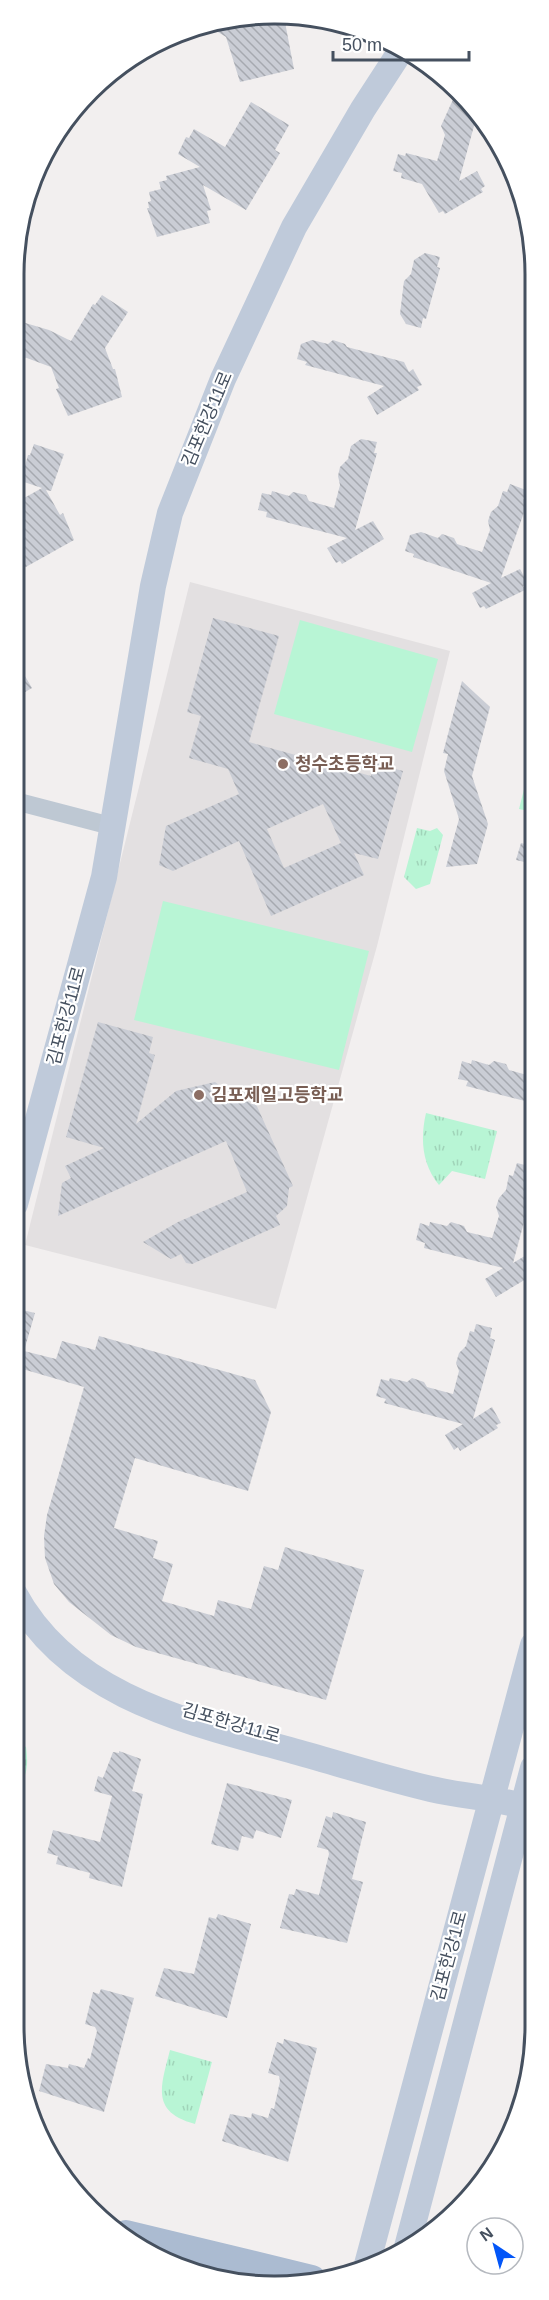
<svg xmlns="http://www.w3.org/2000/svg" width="549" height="2300" viewBox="0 0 549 2300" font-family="Helvetica,'Noto Sans KR',sans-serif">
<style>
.education{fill:#e3e0e1}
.grass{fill:url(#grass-tufts)}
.pitch{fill:#b8f5d5}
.building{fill:url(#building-back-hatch);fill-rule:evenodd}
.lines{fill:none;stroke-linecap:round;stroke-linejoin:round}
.street{stroke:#bec8d3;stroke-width:18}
.secondary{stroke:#bfcada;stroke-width:26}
.primary{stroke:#abbbd1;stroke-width:28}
.education-dot{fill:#8d6e63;stroke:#fff;stroke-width:2}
.labels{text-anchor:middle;stroke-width:4.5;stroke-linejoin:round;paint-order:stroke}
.street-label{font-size:18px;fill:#45505f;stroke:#fff}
.education-label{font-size:18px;font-weight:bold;fill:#785e54;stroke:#fff;text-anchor:start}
.rim{fill:none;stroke:#45505f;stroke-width:3}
</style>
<defs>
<pattern id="grass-tufts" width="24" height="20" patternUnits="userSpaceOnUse" patternTransform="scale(1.5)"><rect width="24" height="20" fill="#b8f5d5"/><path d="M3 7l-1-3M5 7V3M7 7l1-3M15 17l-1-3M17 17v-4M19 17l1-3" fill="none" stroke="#a0d4b9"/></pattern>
<pattern id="building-back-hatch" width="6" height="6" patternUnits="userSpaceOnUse" patternTransform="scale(1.5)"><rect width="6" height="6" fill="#cacdd5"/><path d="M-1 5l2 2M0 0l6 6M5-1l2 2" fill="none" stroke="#a6a9b0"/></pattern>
</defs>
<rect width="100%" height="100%" fill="#f2efef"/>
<path class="education" d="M190,582L450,651L377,946L276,1309L25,1245Z"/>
<path class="grass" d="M533,754V812L519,809Z
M417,828L430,831L437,828L443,835L430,884L416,889L404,877Z
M426,1113L497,1131L485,1179L452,1171L439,1185C422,1164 420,1139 426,1113Z
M14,1743H20L26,1747C28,1760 29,1782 14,1786Z
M170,2050L212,2062L195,2124C150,2112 161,2086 170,2050Z"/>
<path class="pitch" d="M300,620L438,659L412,752L274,714Z
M163,901L369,951L339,1070L134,1020Z"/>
<path class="building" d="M284,17L294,69L240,82L226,37L205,24Z
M455,95L465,98L477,115L459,181L477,171L485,186L481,189L483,192L445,214L443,211L439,213L422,184L401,178L402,173L393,171L398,154L405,156L406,153L437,161L445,135L441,126Z
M251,102L289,125L275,150L280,153L246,210L203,185L211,210L207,211L210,223L157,237L147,208H149L148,202L151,201L149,192L161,189L159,182L167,180L166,176L200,167L178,154L186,137L189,138L194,129L225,147Z
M425,253L440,257L437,267L440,268L426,319L423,318L421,328L406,324L400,314L404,281L411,274L414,260Z
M102,295L128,312L105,348L113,369H115L122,397L68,416L56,389L59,388L51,367L16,354V338L22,322L49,330L71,341L93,304L95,305Z
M312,340L328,344L333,340L345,344L347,347L404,362L409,372L413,369L422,385L417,387L419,390L377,415L367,397L384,386L305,365L307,362L297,359L301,344Z
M361,439L377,442L374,453H377L355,530L373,521L384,539L342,564L340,561L336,563L327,548L347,538L266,517L267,512L258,510L262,493L271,495L272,491L289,496L293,492L306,495L309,501L334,508L340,485L338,476L340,467L348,459L351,446Z
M34,444L64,454L51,491L46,490L60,515L63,513L74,540L24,568L15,552V503L42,488L21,481L28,455H30Z
M510,484L526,490L523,499L528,501L501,578L520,569L528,584L523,586L525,590L486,609L484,606L480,608L472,593L491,583L413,557L414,554L405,551L410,535L421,532L438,538L442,534L454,538L457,544L482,552L490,530L488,521L491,512L498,506L503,491L507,492Z
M213,618L279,636L249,742L371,776L374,763L403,771L378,859L354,853L364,875L271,916L239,841L173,871L159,865L166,826L239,794L228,769L189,758L201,716L187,712ZM323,804L341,843L284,868L267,829Z
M15,659L32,688L15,698Z
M462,681L490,707L472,776L488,824L477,864L446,867L459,819L444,771L448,754L443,753Z
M521,843L533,846V864L516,860Z
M98,1022L153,1037L149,1053L155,1055L136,1124L176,1091L215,1082L231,1094H237L251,1104L255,1102L293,1186L289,1188L287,1206L276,1216L280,1225L192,1264L186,1263L181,1254L171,1259L143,1242L178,1222L247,1192L226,1141L58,1216L62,1183L71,1178L65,1166L104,1148L66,1137Z
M472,1060L489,1065L494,1061L506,1064L509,1070L527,1075L533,1084V1103L466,1086L468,1081L458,1079L462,1061L471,1064Z
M517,1163L533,1167V1189L513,1263L533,1251V1275L496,1297L485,1279L503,1268L424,1248L425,1243L416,1240L420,1223L429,1226L430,1222L447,1226L451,1222L464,1226L467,1232L492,1238L499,1216L496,1207L499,1198L506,1190L509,1175L513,1176Z
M14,1308L35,1313L24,1351L56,1359L62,1341L95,1350L99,1336L255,1380L271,1412L248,1491L135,1458L114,1528L158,1541L153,1558L173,1564L162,1601L214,1616L218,1600L251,1609L264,1566L278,1570L285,1547L364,1570L326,1700L136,1647L111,1635L69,1602L54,1584L45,1558L44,1536L47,1515L84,1387L19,1368L14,1369Z
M476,1324L492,1328L490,1338L495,1340L473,1419L492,1407L501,1423L496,1425L498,1428L460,1451L458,1447L454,1450L445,1435L463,1424L384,1403L386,1399L376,1396L381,1379L389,1381L390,1378L407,1382L412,1378L424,1382L427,1387L453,1394L459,1371L456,1363L459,1353L466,1346L470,1331L474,1332Z
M119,1751L141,1759L132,1791L143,1794L122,1887L89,1878L90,1873L56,1864L58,1856L47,1853L53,1830L100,1842L112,1796L94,1791L98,1776L103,1778L113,1752L119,1753Z
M227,1783L292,1800L281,1838L256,1830L253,1839L242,1836L238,1851L211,1844Z
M333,1812L366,1822L352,1879L363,1882L347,1943L280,1928L289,1894L294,1895L296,1889L319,1895L329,1854L328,1850L317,1847L326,1816L332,1818Z
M218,1914L251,1924L227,2018L155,1996L164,1968L194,1974L209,1917L216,1919Z
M101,1989L134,1998L104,2112L39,2091L46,2064L68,2068L69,2064L84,2068L88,2058L90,2059L97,2031L95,2027L85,2024L93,1992L99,1994Z
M284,2039L317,2048L288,2162L222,2141L230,2114L251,2118L252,2113L268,2118L271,2108L274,2109L280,2081L279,2076L268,2073L277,2042L283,2044Z"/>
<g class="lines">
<path class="street" d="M15,801L111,826"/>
<path class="secondary" d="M15,1204L104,877L153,586L170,513L223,379L294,227L363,109L402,49
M14,1593C69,1696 188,1722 290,1750C337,1763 384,1778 431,1789C465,1797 500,1798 533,1809
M407,2247L533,1768
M366,2268L533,1645"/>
<path class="primary" d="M126,2234L312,2279"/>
</g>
<g class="education-dot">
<circle cx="283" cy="764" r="6"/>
<circle cx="199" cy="1095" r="6"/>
</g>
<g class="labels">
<g class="street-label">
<text transform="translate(207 419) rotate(-67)" y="6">김포한강11로</text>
<text transform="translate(66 1016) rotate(-75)" y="6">김포한강11로</text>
<text transform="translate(231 1723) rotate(16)" y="6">김포한강11로</text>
<text transform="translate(449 1956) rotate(-75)" y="6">김포한강1로</text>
</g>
<g class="education-label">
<text x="295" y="770">청수초등학교</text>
<text x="211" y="1101">김포제일고등학교</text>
</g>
</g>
<path d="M0 0H549V2300H0ZM274 24H275A250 250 0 0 1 525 274V2026A250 250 0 0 1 275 2276H274A250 250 0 0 1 24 2026V274A250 250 0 0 1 274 24Z" fill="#fff" fill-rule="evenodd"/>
<path class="rim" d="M274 24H275A250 250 0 0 1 525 274V2026A250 250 0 0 1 275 2276H274A250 250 0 0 1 24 2026V274A250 250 0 0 1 274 24Z"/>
<g transform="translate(495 2246) rotate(324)"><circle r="28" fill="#ffffff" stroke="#b5b9bf" stroke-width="1.5"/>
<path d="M0-4.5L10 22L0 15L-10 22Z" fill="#0356f8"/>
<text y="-9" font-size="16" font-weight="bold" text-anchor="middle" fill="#45505f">N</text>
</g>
<path d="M333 51v9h136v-9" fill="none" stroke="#45505f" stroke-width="3"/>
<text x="342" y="51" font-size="18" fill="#45505f" stroke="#ffffff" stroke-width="4.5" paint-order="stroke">50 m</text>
</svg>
